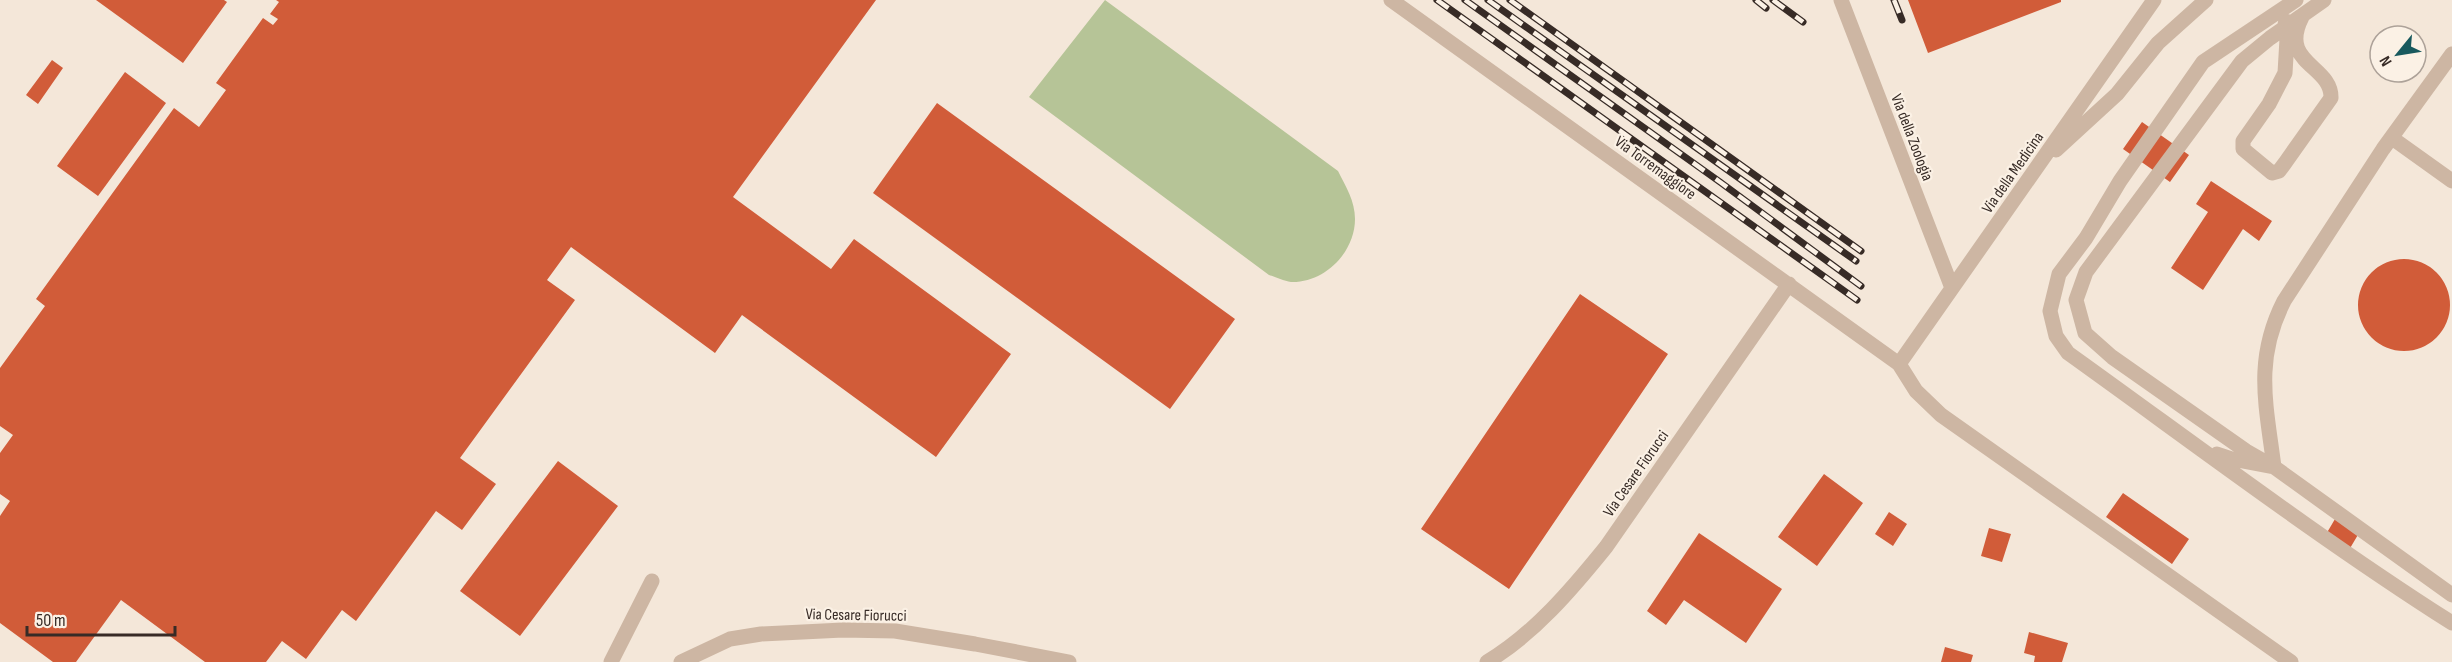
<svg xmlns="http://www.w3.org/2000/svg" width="2452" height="662" viewBox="0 0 2452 662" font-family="'Sofia Sans Condensed',sans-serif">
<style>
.green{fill:#b6c497}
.building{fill:#d15c39}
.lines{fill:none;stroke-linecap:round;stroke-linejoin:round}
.minor{stroke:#cdb6a3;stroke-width:15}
.rail-casing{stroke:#372b26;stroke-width:7}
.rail{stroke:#fbf1e5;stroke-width:4.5;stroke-dasharray:14;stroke-linecap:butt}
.labels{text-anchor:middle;stroke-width:4.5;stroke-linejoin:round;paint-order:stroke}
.street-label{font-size:16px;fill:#372b26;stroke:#fbf1e5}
</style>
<rect width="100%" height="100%" fill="#f4e7d9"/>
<path class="green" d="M1105,0L1338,171C1346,187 1355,201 1355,219C1355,252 1325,283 1291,282C1284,281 1275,277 1269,275L1029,97Z"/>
<path class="building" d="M96,0H224L227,2L183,63Z
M276,0H876L733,197L831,269L854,239L1011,354L936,457L742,315L715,353L571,247L547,280L575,300L460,458L496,484L462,530L436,511L356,621L342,610L306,659L282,641L266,662H205L121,600L76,662H53L0,623V516L10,501L0,494V453L13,435L0,426V368L45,306L36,299L174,108L199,127L226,90L216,83L263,18L273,25L278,19L270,14L279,2Z
M1908,0H2061V2L1928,53Z
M52,60L63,68L38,104L26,95Z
M125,72L166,103L98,196L57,166Z
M937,103L1235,319L1170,409L873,193Z
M2142,122L2189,155L2170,182L2123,149Z
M2211,181L2272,221L2259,241L2243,229L2203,290L2171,268L2208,212L2196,204Z
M2358 305a46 46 0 1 1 92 0a46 46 0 1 1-92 0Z
M1580,294L1668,354L1509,589L1421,529Z
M558,461L618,506L520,636L460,591Z
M1824,474L1863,503L1817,566L1778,537Z
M2123,493L2189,539L2172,564L2106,517Z
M1889,512L1907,524L1893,546L1875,534Z
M2335,519L2359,533L2349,550L2325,536Z
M1989,528L2011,534L2002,562L1981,556Z
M1699,533L1782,589L1746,643L1684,600L1666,625L1647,611Z
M2029,632L2068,643L2062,662H2034L2035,656L2024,653Z
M1945,647L1973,655L1971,662H1941Z"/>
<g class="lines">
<path class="minor" d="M1391,0L1899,364L1916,391L1941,415L2291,662
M1841,0L1952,288
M2296,0L2203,62L2120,181L2086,238L2059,274L2050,311L2056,336L2068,353C2195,444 2320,539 2452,623
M2324,0L2270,38L2242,61L2086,272L2076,300L2085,333L2112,357L2246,451L2274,467L2452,595
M2286,21L2284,28L2287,39L2285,73L2269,104L2243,141V149L2272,173L2279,171L2285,163L2331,98C2332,65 2278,64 2302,17
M2392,138L2452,181
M2056,150L2117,94L2158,43L2206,0
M1899,364L2154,0
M2217,454L2232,459L2274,467C2266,404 2254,360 2284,301L2383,149L2452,54
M611,662L652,581
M681,662L730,639L761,634L843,630L895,631L975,644L1069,662
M1487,662C1534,634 1572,589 1606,547L1789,284"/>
<defs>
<path id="rail" d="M1437,0L1857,300
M1465,0L1720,182L1861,286
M1488,0L1856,261
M1510,0L1861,251
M1756,0L1766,8
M1773,0L1803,22
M1894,0L1902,20"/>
</defs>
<use href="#rail" class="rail-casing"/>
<use href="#rail" class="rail"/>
</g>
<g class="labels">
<g class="street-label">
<text transform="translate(1913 137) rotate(69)" y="6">Via della Zoologia</text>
<text transform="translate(1656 167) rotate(36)" y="6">Via Torremaggiore</text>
<text transform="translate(2012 172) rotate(-55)" y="6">Via della Medicina</text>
<text transform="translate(1635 473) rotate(-55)" y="6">Via Cesare Fiorucci</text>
<text transform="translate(856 614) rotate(1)" y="6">Via Cesare Fiorucci</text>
</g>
</g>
<g transform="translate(2398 54) rotate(240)"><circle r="28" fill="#fbf1e5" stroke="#ada299" stroke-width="1.5"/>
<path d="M0-4.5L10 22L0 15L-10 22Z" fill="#18595d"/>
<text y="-9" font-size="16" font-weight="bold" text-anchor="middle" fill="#372b26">N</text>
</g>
<path d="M27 626v9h148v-9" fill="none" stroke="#372b26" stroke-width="3"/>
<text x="36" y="626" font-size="18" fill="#372b26" stroke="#fbf1e5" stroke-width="4.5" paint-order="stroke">50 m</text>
</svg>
